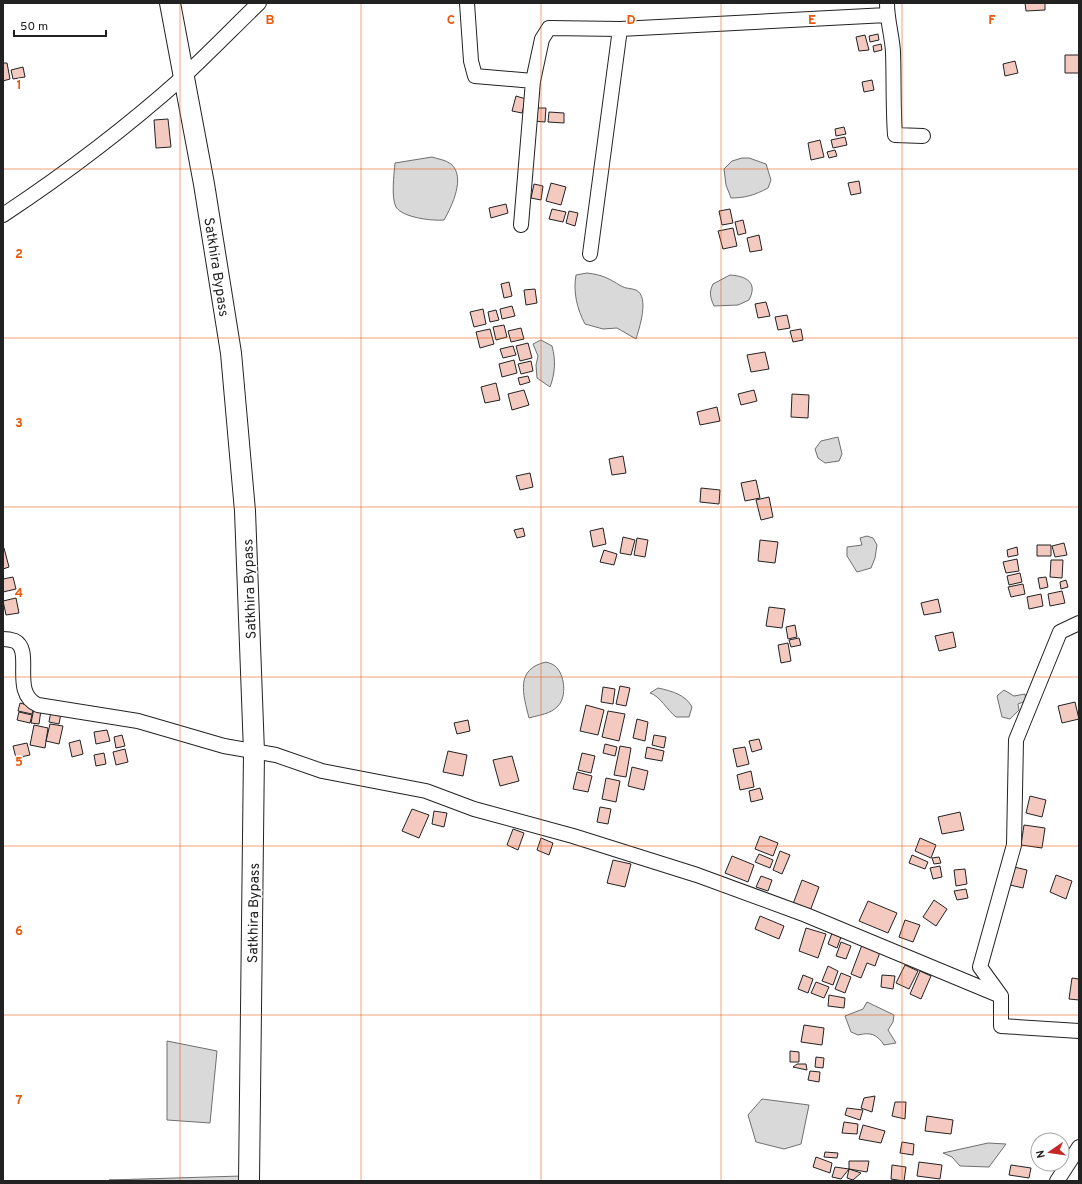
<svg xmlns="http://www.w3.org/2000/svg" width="1082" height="1184" viewBox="0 0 1082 1184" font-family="Overpass,sans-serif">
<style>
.water{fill:#d9d9d9;stroke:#6f6f6f}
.building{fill:#f3c9c0;stroke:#222}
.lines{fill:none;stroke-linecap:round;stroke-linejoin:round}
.minor-casing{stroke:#222;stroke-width:16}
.highway-casing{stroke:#222;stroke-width:22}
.minor{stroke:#fff;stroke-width:14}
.highway{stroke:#fff;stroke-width:20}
.grid{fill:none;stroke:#e8590c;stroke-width:1;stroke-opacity:0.55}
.labels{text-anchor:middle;stroke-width:3;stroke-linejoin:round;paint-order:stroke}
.street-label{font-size:14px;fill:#222;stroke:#fff}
.grid-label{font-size:13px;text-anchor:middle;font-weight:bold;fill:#e8590c;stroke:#fff;stroke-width:3;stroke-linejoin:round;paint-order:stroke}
</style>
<rect width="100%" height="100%" fill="#fff"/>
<path class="water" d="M432,157C438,159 446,160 451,164C466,177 452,206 444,220C433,221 403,218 396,207C391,198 394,174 395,163Z
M742,158H749L766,164L771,180L768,188C755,195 745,198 731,198L726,185L724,169L732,161Z
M587,273C603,275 608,278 621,286C626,289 631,288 636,290C650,297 639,329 636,339L617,328L603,329L585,324C577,309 573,292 576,275Z
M730,275C747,276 758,283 749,300L738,305L714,306C710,297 709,292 713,284Z
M541,340L552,346C556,360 555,374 550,387L537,378L536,365L538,356L533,344Z
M838,437L842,454L839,461L825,463L818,458L815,449L821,441Z
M867,536L873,538L877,545L875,558L871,568L857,572L847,556V547L862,545L860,538Z
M546,662C549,663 553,664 555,666C565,674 567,697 558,706C551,714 539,715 529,718C523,694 515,669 546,662Z
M658,688C672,691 686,695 692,707L689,717H676C667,710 660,696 650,693Z
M1004,690L1014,696L1025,694L1026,701L1018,704L1019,710L1010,719L1002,717L997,696Z
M867,1002L894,1015L893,1022L888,1030L896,1043L884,1045C877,1034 870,1032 858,1035L851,1032L845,1016L863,1009Z
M167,1041L217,1051L210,1123L167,1120Z
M762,1099L809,1105L801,1144L784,1149L756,1142L748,1115Z
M988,1143L1006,1144L989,1167L960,1166L952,1157L943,1153Z
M241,1176L240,1181L109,1180Z"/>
<path class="building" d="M1025,3H1045V10L1026,11Z
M878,34L879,40L870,42L869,36Z
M865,35L869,50L859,51L856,37Z
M881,44L882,50L874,52L873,46Z
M1065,55H1079V73H1065Z
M1015,61L1018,73L1005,76L1003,64Z
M3,63H7L10,79L3,81Z
M23,67L25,77L13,79L11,70Z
M872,80L874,90L864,92L862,82Z
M516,96L526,99L522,113L512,111Z
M534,108H546L545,122L533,121Z
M549,112L564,113V123L548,122Z
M168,119L171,147L156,148L154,120Z
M844,127L846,134L836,136L835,129Z
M845,137L847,145L833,148L831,140Z
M820,140L824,157L811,160L808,143Z
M835,150L837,156L829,158L827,152Z
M859,181L861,193L851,195L848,183Z
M551,183L566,187L561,205L546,201Z
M534,184L543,186L541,200L531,198Z
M506,204L508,213L491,218L489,208Z
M552,209L566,212L563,222L549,219Z
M730,209L733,223L722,225L719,211Z
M569,211L578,213L575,226L566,223Z
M743,220L746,233L738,235L735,222Z
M733,228L737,246L723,249L718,231Z
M759,235L762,250L750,252L747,238Z
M509,282L512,296L504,298L501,284Z
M535,289L537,303L526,305L524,290Z
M766,302L770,316L758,318L755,304Z
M512,306L515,316L502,319L500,309Z
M483,309L486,324L474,327L470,312Z
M496,310L499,320L490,322L488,312Z
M787,315L790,328L778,330L775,317Z
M504,325L507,337L496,340L493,327Z
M521,328L524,339L511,342L508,331Z
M490,329L494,344L480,348L476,332Z
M801,329L803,340L793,342L790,331Z
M528,343L532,358L520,361L516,346Z
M513,346L516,355L503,358L500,349Z
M765,352L769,369L751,372L747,355Z
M514,360L517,373L502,377L499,364Z
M531,361L533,371L521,374L518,364Z
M528,376L530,382L520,385L518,378Z
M496,383L500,400L485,403L481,387Z
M524,390L529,405L512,410L508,394Z
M754,390L757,401L741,405L738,394Z
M792,394L809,395L808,418L791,417Z
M717,407L720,421L700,425L697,412Z
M623,456L626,473L612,475L609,459Z
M530,473L533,487L520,490L516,476Z
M756,480L760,498L745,501L741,483Z
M701,488L720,490L719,504L700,502Z
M769,497L773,517L761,520L756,500Z
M523,528L525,536L517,538L514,530Z
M603,528L606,544L593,547L590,531Z
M623,537L635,540L631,555L620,553Z
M637,538L648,540L645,557L634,555Z
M760,540L778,542L775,563L758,561Z
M1064,543L1067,555L1055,557L1052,546Z
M1037,545H1051V556H1037Z
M1017,547L1018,555L1008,557L1007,550Z
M3,548H4L9,567L3,569Z
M604,550L617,554L614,565L600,562Z
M1017,559L1019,571L1006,573L1003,562Z
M1051,560H1063L1062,578L1050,577Z
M1020,573L1022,582L1009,585L1007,576Z
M13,577L16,589L3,592V579Z
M1046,577L1048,587L1040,589L1038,578Z
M1066,580L1068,587L1061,589L1060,582Z
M1023,584L1025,594L1011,597L1008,587Z
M1062,591L1065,603L1050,606L1048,594Z
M1041,594L1043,606L1029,609L1027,597Z
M16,598L19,613L6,615L3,601Z
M938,599L941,612L924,615L921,603Z
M769,607L785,609L782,628L766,626Z
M795,625L797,637L788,639L786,627Z
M953,632L956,647L939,651L935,636Z
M799,638L801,645L791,647L789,640Z
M788,643L791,661L781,663L778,645Z
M620,686L630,688L626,706L616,704Z
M603,687L615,689L613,704L601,702Z
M1075,702L1079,719L1062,723L1058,706Z
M20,703L34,707L32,714L18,711Z
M586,705L604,710L598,735L580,731Z
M34,708L41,710L39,724L31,723Z
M51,711L61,713L59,724L49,722Z
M608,711L625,714L619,741L602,737Z
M19,712L32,715L30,723L17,720Z
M637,719L648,722L645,741L633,738Z
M468,720L470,731L457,734L454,723Z
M50,724L63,726L59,744L46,741Z
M34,725L48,728L45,748L30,745Z
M107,730L110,741L96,744L94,732Z
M122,735L125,746L116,748L114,737Z
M654,735L666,737L664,748L652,745Z
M759,739L762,749L752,752L749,741Z
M80,740L83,754L72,757L69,743Z
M27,743L30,755L16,758L13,746Z
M605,744L617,747L615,756L603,753Z
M620,746L631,748L626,777L614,775Z
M647,747L664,751L662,761L645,758Z
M745,747L749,764L737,767L733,749Z
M125,749L128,762L116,765L113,752Z
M448,751L467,755L463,776L443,772Z
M104,753L106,764L96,766L94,755Z
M582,753L595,756L591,773L578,770Z
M512,756L519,781L500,786L493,760Z
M632,767L648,771L644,790L628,786Z
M751,771L754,787L740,790L737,775Z
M577,772L592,776L588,792L573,789Z
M606,778L620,781L616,802L602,799Z
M760,788L763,799L751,802L749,791Z
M1030,796L1046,800L1042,817L1026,813Z
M600,807L611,809L608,824L597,822Z
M412,809L429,815L419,838L402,831Z
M434,811L447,813L444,827L432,824Z
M960,812L964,830L942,834L938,817Z
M1024,825L1045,828L1042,848L1021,845Z
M513,829L524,833L518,850L507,845Z
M760,836L778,843L773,856L755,849Z
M541,838L553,843L549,855L537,850Z
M920,838L936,845L931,858L915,851Z
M780,851L790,855L782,874L773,870Z
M759,854L773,860L770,868L755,862Z
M912,855L928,862L925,869L909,863Z
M732,856L754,865L748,882L725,873Z
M939,857L941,863L934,864L932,858Z
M613,860L631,864L625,887L607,883Z
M940,866L942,877L933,879L930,868Z
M1014,867L1027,870L1023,888L1010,885Z
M965,869L967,884L956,886L954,870Z
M1056,875L1072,881L1066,899L1050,892Z
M761,876L772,880L768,891L756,887Z
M802,880L819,887L810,911L793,904Z
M966,889L968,898L957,900L954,891Z
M934,900L947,909L936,926L923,917Z
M868,901L897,913L888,933L859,921Z
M760,916L784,926L779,939L755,929Z
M905,920L920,925L913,942L899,937Z
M806,928L826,934L818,958L799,951Z
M832,933L841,937L837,948L828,944Z
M841,942L851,946L846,959L836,956Z
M862,945L880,952L875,966L867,963L861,978L851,974Z
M905,965L918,971L909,989L896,983Z
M828,966L838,971L833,985L822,981Z
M920,971L931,976L921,999L910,994Z
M841,973L851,977L845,993L835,989Z
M803,975L813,979L808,993L798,989Z
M882,975L895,976L893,989L881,987Z
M1072,978L1079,979V1000L1069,999Z
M816,982L829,987L824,998L811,993Z
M829,995L845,998L844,1008L828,1006Z
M804,1025L824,1028L822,1045L801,1042Z
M790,1051L799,1052V1062H790Z
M816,1057L824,1058L823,1068L815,1067Z
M797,1064H806L807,1070L793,1067Z
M810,1071L820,1072L819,1082L808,1080Z
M875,1096L872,1112L861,1108L864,1098Z
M895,1102H906L905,1119L892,1116Z
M847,1108L863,1110L860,1120L845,1115Z
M927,1116L953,1120L951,1134L925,1131Z
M844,1122L858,1124L857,1134L842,1133Z
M863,1125L885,1131L881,1143L859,1139Z
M902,1142L914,1144L913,1155L900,1153Z
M825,1152L838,1153L837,1158L824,1157Z
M816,1157L832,1163L830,1173L813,1167Z
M849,1161H869L867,1172L849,1169Z
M919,1162L942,1165L940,1179L917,1176Z
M892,1165L906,1167L904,1181L891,1179Z
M1011,1165L1031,1168L1029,1178L1009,1175Z
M835,1167L849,1169L841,1179L832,1177Z
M849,1169L861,1173L853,1180L847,1178Z"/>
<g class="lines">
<defs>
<path id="minor" d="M467,3L471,61L475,76L533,81
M887,3C887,20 892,35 893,52C894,80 893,107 895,135L923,136
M3,215C65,174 127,127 183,77C209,53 233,28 259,3
M521,225L533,81L542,39L549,28L620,29L887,15
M590,254L620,29
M1079,623L1060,632L1016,740L1014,845L980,967L1001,996V1026L1079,1031
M3,639C7,639 12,640 15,641C34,651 10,693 38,705L138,721L224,746L276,755L322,771L426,791L474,809L573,836L697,875L806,915L1001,996
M1057,1181L1079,1147"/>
<path id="highway" d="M170,3L204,184L231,353L245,511L254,752L249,1181"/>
</defs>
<use href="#minor" class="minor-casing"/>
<use href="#highway" class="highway-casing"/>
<use href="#minor" class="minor"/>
<use href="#highway" class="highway"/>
</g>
<path class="grid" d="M180,3V1181M361,3V1181M541,3V1181M721,3V1181M902,3V1181M3,169H1079M3,338H1079M3,507H1079M3,677H1079M3,846H1079M3,1015H1079"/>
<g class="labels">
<g class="street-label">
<text transform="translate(217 267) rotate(81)" y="5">Satkhira Bypass</text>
<text transform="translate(249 589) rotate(-92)" y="5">Satkhira Bypass</text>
<text transform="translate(253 913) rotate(-89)" y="5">Satkhira Bypass</text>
</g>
</g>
<g class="grid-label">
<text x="270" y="24">B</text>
<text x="451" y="24">C</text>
<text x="631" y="24">D</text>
<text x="812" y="24">E</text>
<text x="992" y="24">F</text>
<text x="19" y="89">1</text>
<text x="19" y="258">2</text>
<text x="19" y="427">3</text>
<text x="19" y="597">4</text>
<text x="19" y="766">5</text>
<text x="19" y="935">6</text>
<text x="19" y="1104">7</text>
</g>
<rect width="1082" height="1184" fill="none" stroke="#222222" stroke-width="8"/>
<g transform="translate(1050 1152) rotate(257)"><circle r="19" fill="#ffffff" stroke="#a7a7a7"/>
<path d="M0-3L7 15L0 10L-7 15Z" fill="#c62828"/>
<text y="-6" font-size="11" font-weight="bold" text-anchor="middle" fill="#222222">N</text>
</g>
<path d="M14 30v6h92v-6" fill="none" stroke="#222222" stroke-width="2"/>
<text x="20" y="30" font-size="12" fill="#222222" stroke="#ffffff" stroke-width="3" paint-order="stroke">50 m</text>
</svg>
